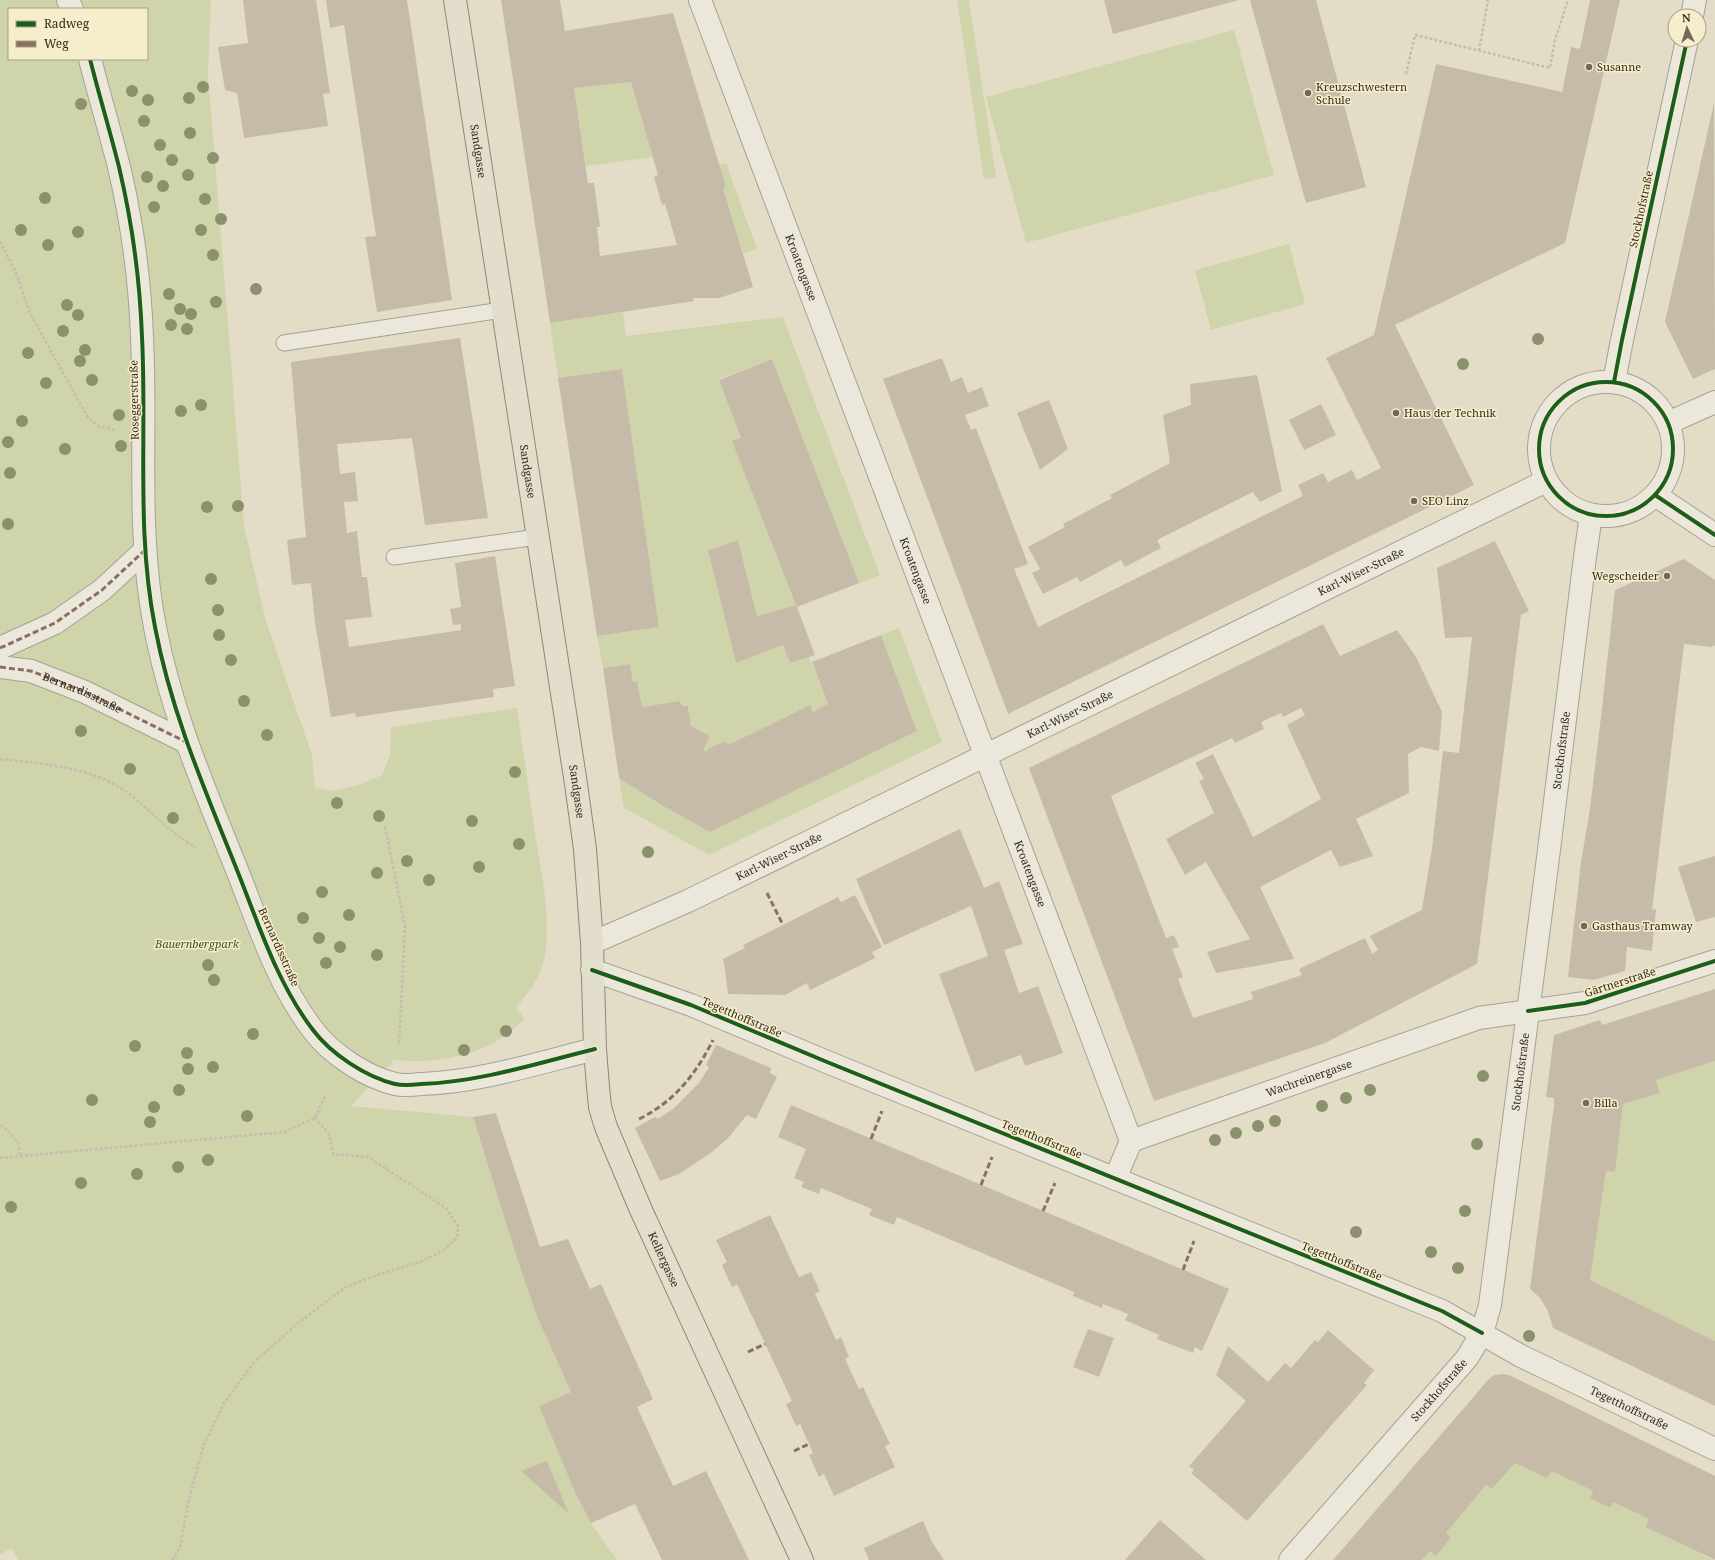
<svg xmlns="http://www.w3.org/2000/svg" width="1715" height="1560" viewBox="0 0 1715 1560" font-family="'Noto Serif',serif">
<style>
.green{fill:#d0d4aa;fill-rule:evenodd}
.building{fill:#c6bba9;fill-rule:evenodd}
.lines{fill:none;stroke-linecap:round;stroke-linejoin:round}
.service-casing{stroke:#a7a192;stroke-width:17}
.pedestrian-casing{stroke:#a7a192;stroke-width:24}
.minor-casing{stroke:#a7a192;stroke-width:24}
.tertiary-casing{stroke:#a7a192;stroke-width:24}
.primary-casing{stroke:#8d8779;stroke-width:24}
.path{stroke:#c3beb1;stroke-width:2.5;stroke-dasharray:3 2;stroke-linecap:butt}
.service{stroke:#ebe7da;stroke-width:15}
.pedestrian{stroke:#ebe7da;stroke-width:22}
.minor{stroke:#ebe7da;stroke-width:22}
.tertiary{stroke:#ebe7da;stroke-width:22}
.primary{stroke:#e3ddcb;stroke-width:22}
.quiet{stroke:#8d6e63;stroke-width:3;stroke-dasharray:6 3;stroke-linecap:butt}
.cycleway-casing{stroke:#f6edcd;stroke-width:6}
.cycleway{stroke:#1b5e20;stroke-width:4}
.tree{fill:#8a916c}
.poi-dot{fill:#726958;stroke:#f6edcd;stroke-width:1.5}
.labels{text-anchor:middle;stroke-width:3;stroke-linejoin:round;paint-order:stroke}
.poi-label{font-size:11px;fill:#352a1b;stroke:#f6edcd;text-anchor:start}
.street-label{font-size:11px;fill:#352a1b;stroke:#f6edcd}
.park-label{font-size:11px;font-style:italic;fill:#425221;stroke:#f6edcd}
</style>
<rect width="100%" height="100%" fill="#e3ddc8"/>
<path class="green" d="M0,0H211L208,74L244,526L265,618L312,755L315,787L332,791L359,785L382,775L390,755L391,727L517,708C523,752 530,796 536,840C542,876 554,933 542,967C537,983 526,995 516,1008L525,1019C519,1024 513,1030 506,1035C473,1058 433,1064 394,1060L351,1106L473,1117L516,1255L536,1314L571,1392L539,1406L575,1491L591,1523L617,1560H19L11,1548L0,1555ZM9,9H147V59H9Z
M957,0H969L996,177L984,179Z
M1234,30L1274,175L1026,243L986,97Z
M631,82L653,157L586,166L574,88Z
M726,163L757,249L743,253L723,188L726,187L719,165Z
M1289,244L1305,304L1211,330L1195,270Z
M623,312L626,336L783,317L880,575L859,583L772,359L719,379L741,438L733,442L796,605L757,616L738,540L709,549L736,662L783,645L790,663L809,657L828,704L813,712L809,705L728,745L725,741L708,749L707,752L703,750L710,736L691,726L688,706H682L680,701L642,707L637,681L633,682L630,664L603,668L597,636L659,627L622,369L558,378L550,323Z
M899,628L942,742L709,855L624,808L619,778L663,806L710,832L917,730L881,635Z
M1715,1061V1341L1590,1280L1606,1171L1615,1172L1623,1104L1660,1093L1656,1080Z
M1515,1463L1547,1478L1552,1471L1593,1491L1590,1498L1610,1508L1613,1502L1649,1519L1645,1527L1713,1560H1422L1430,1551L1436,1556L1451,1538L1446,1533L1486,1485L1492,1489Z"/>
<path class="building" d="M243,0H316L330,93L323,94L328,126L244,138L237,93L225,90L218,47L248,43Z
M326,0H407L452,300L377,312L365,237L376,236L344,25L330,28Z
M501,0H560L565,31L673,13L726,187L723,188L753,287L719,298H693L694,301L550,323ZM631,82L658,175L654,177L662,205L665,204L677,245L600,256L597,227H600L594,183H588L574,88Z
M1104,0H1239L1113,34Z
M1250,0H1316L1366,187L1306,203Z
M1590,0H1620L1565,243L1395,325L1474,485L1008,714L883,379L942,358L951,382L962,377L968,393L982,387L989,406L965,415L971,430L976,428L1028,564L1014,569L1038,627L1303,496L1298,485L1323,473L1328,482L1352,470L1357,480L1381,468L1326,358L1374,335L1436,64L1562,92L1571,47L1580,49Z
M1714,103L1715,369L1693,379L1665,322Z
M460,338L488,518L425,525L412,438L337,444L340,474L355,472L358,501L344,502L347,533L357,531L362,577H367L372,617L345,620L349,647L461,630V624L453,625L450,609L461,607L455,563L495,556L515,686L493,689L494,697L356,717L355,713L331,717L315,623L311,583L292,585L287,540L306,537L291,362Z
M772,359L859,583L797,607L815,655L790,663L783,645L736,663L708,550L738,540L757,616L796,605L732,441L741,438L719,380Z
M622,369L659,627L597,636L558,378Z
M1257,375L1282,491L1260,502L1253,492L1157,540L1161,548L1125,567L1121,560L1080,582L1077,577L1043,594L1032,573L1040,569L1028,547L1065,527L1063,524L1112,498L1110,495L1170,463L1163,415L1191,405L1190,384Z
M1049,400L1068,449L1040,470L1017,413Z
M1321,404L1336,435L1304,450L1289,420Z
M1495,541L1529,611L1521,615L1477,964L1325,1043L1154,1101L1029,768L1323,624L1340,656L1397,630L1416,657L1442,712L1439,751L1421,747L1408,754L1409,793L1356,819L1373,856L1340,867L1331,850L1260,887L1294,959L1216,973L1207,952L1250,939L1206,862L1185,875L1166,839L1214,813L1199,781L1204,779L1195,763L1213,754L1253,837L1321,799L1287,725L1305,715L1301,708L1283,717L1281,713L1261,722L1264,729L1235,743L1232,738L1111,796L1166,938L1174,935L1179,947L1172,949L1183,977L1178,979L1193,1018L1253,999L1251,992L1302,975L1299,969L1365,938L1372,954L1378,950L1370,936L1422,910L1432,848L1443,751L1459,753L1472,637L1445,638L1437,568Z
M1684,559L1715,580V646L1712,645V647L1684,644L1652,910L1656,909L1652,951L1627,947L1625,971L1594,980L1568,977L1581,862L1590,809L1602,708L1615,590Z
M881,635L917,731L710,832L663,806L619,778L603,668L630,664L633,682L637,681L642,707L680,701L682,706H688L691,726L710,736L703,750L707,752L708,749L725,741L728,745L810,705L813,712L828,704L812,662Z
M960,829L984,888L999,881L1023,944L1004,950L1019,993L1038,986L1063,1053L1025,1066L1021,1055L975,1072L939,974L988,956L971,906L884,945L856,879Z
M1715,856V917L1696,922L1678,867Z
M855,895L882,947L872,952L875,958L810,990L807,983L785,995L728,994L725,969L723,959L745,948L743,945L838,897L841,902Z
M1715,989V1061L1656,1080L1660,1093L1623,1104L1615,1172L1606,1171L1590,1280L1715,1341V1406L1553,1328L1548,1311L1540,1298L1530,1289L1554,1105V1098L1546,1097L1554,1035L1600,1020L1602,1025Z
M716,1045L771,1068L770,1073L777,1077L756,1119L747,1115L728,1138L712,1152L679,1174L660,1181L635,1128L655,1117L658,1119L673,1109L699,1083L709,1067L706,1065Z
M791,1105L1229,1289L1202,1351L1195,1347L1193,1353L1157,1339L1159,1335L1125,1320L1128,1314L1103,1304L1102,1308L1073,1296L1074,1292L897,1217L894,1225L869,1215L872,1209L821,1188L819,1194L801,1187L804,1182L794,1178L806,1149L778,1137Z
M496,1113L540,1247L568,1239L590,1289L601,1284L653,1399L637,1407L673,1486L706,1471L749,1560H662L635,1504L591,1523L575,1492L539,1406L571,1392L536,1314L516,1255L473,1117Z
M770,1215L799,1277L811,1272L820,1291L815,1294L836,1340L841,1337L849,1357L845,1359L859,1389L863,1387L890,1444L885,1446L895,1467L834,1496L824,1474L819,1477L809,1455L813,1453L800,1424L796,1426L786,1404L792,1401L737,1284L732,1287L722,1265L727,1262L716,1240Z
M1088,1329L1114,1338L1099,1377L1073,1367Z
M1328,1330L1374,1370L1364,1383L1367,1385L1247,1521L1191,1473L1194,1470L1189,1466L1246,1401L1216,1375L1228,1346L1268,1382L1285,1363L1291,1368L1315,1340L1318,1342Z
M1502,1374L1509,1375L1715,1476V1560L1645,1527L1649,1519L1613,1502L1610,1508L1590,1498L1593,1491L1552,1471L1547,1478L1515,1463L1492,1489L1486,1485L1446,1533L1451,1538L1436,1556L1430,1551L1422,1560H1333L1488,1380L1494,1375Z
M547,1461L569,1514L521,1471Z
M1160,1520L1206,1560H1125Z
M923,1521L932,1542L944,1560H869L864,1548Z"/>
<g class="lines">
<defs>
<path id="service" d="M284,343L502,310
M394,557L537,537"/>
<g id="pedestrian">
<path d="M0,648L55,623L102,590L144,551"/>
<path id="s1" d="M0,667L31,671L85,692L186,742"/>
</g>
<g id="minor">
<path d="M68,0L72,9"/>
<path id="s2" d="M700,0L1131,1141"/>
<path d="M90,59C99,95 110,131 119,167C132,222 140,282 142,337C147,434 136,531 155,627C171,712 205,790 237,870C259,925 277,983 313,1030C331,1054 366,1077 395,1084C403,1086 413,1085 421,1084C480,1082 538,1063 595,1049"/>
<path d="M1668,423L1715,402"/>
<path d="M1655,495L1715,535"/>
<path id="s3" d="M592,943L688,901L1546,481"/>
<path id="s4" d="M592,970L691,1005L827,1062L1442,1311L1521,1356L1715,1449"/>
<path id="s5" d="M1115,1179L1131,1141L1479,1018L1585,1003L1715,961"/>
</g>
<g id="tertiary">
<path d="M1692,16L1695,0"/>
<circle cx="1606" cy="449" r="67"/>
<path d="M1614,382L1622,340L1687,40"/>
<path id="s6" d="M1290,1560L1467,1358L1482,1333L1490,1305L1549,850L1585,557L1591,515"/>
</g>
<g id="primary">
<path id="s7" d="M455,0L576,784L585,849L592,943L595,1049L598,1087L600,1107L606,1127L641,1210L802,1560"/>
</g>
</defs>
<use href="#service" class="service-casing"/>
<use href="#pedestrian" class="pedestrian-casing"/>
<use href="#minor" class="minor-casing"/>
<use href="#tertiary" class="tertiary-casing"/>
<use href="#primary" class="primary-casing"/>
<path class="path" d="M1479,51L1488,0
M1406,74L1415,35L1550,68L1555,40L1568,0
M0,241L16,273L30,313L87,416L98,426L114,430
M0,759C37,763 87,767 119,787C145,803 169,834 196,847
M385,827L405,926L399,1046
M0,1125L6,1129L18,1142L20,1156
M0,1158L284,1132L315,1118L326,1094
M172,1560L180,1548L188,1503L203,1447L224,1403L254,1362L296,1325L344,1288L377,1275L420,1262L444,1250L457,1237L458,1226L446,1208L368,1157L333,1154L329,1134L315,1118"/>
<use href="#service" class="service"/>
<use href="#pedestrian" class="pedestrian"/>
<use href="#minor" class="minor"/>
<use href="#tertiary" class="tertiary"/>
<use href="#primary" class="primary"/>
<path class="quiet" d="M0,648L55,623L102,590L144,551
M0,667L31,671L85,692L186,742
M767,893L783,925
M639,1119C674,1102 696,1074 713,1040
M871,1139L882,1111
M981,1185L992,1157
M1043,1211L1055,1183
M1183,1270L1194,1241
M748,1352L765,1344
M794,1451L809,1444"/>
<defs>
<path id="cycleway" d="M90,59C99,95 110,131 119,167C132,222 140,282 142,337C147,434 136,531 155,627C171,712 205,790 237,870C259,925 277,983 313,1030C331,1054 366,1077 395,1084C403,1086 413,1085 421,1084C480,1082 538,1063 595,1049
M1539 449a67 67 0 1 1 134 0a67 67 0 1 1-134 0Z
M1614,382L1622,340L1687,40
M1655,495L1715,535
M592,970L691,1005L827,1062L1442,1311L1482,1333
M1528,1011L1585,1003L1715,961"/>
</defs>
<use href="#cycleway" class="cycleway-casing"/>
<use href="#cycleway" class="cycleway"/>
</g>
<g class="tree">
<circle cx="203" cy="87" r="6"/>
<circle cx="132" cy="91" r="6"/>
<circle cx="189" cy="98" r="6"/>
<circle cx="148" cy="100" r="6"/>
<circle cx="81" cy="104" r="6"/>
<circle cx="144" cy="121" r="6"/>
<circle cx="190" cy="133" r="6"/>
<circle cx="160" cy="145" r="6"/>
<circle cx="213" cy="158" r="6"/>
<circle cx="172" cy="160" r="6"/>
<circle cx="188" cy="175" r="6"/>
<circle cx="147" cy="177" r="6"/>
<circle cx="163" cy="186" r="6"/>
<circle cx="45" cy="198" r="6"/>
<circle cx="205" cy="199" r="6"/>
<circle cx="154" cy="207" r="6"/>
<circle cx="221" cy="219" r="6"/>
<circle cx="21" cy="230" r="6"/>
<circle cx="201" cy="230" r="6"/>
<circle cx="78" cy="232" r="6"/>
<circle cx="48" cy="245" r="6"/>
<circle cx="213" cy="255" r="6"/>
<circle cx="256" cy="289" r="6"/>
<circle cx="169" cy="294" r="6"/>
<circle cx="216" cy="302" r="6"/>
<circle cx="67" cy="305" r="6"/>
<circle cx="180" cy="309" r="6"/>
<circle cx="191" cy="314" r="6"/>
<circle cx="78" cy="315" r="6"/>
<circle cx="171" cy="325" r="6"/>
<circle cx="187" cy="329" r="6"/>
<circle cx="63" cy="331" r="6"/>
<circle cx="1538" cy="339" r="6"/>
<circle cx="85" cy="350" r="6"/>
<circle cx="28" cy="353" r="6"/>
<circle cx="80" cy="361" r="6"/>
<circle cx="1463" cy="364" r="6"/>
<circle cx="92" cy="380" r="6"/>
<circle cx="46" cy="383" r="6"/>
<circle cx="201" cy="405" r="6"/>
<circle cx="181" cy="411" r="6"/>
<circle cx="119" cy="415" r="6"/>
<circle cx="22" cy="421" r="6"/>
<circle cx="8" cy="442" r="6"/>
<circle cx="121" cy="446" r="6"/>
<circle cx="65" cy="449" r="6"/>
<circle cx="10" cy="473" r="6"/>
<circle cx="238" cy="506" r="6"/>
<circle cx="207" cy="507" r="6"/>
<circle cx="8" cy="524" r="6"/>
<circle cx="211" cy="579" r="6"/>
<circle cx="218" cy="610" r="6"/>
<circle cx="219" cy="635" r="6"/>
<circle cx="231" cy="660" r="6"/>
<circle cx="244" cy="701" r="6"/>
<circle cx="81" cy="731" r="6"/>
<circle cx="267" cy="735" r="6"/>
<circle cx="130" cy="769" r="6"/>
<circle cx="515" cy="772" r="6"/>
<circle cx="337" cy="803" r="6"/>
<circle cx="379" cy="816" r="6"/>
<circle cx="173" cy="818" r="6"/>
<circle cx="472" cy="821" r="6"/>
<circle cx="519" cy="844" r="6"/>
<circle cx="648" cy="852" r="6"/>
<circle cx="407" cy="861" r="6"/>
<circle cx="479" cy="867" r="6"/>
<circle cx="377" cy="873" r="6"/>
<circle cx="429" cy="880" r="6"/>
<circle cx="322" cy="892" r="6"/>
<circle cx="349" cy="915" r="6"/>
<circle cx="303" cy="918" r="6"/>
<circle cx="319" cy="938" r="6"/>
<circle cx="340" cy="947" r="6"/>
<circle cx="377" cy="955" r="6"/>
<circle cx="326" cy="963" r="6"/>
<circle cx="208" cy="965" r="6"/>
<circle cx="214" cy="980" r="6"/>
<circle cx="506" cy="1031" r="6"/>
<circle cx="253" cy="1034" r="6"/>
<circle cx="135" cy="1046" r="6"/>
<circle cx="464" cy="1050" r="6"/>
<circle cx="187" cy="1053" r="6"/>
<circle cx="213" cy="1067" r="6"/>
<circle cx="188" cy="1069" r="6"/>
<circle cx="1483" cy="1076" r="6"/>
<circle cx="179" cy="1090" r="6"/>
<circle cx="1370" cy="1090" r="6"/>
<circle cx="1346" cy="1098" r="6"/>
<circle cx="92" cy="1100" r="6"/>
<circle cx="1322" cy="1106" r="6"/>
<circle cx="154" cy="1107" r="6"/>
<circle cx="247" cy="1116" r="6"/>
<circle cx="1275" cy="1121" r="6"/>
<circle cx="150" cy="1122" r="6"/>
<circle cx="1258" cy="1126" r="6"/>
<circle cx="1236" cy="1133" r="6"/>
<circle cx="1215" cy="1140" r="6"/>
<circle cx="1477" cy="1144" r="6"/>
<circle cx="208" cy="1160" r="6"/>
<circle cx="178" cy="1167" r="6"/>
<circle cx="137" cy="1174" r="6"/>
<circle cx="81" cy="1183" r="6"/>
<circle cx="11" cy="1207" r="6"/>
<circle cx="1465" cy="1211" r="6"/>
<circle cx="1356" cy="1232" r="6"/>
<circle cx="1431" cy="1252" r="6"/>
<circle cx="1458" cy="1268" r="6"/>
<circle cx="1529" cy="1336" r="6"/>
</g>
<g class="poi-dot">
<circle cx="1589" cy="67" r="4"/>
<circle cx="1308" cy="93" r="4"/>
<circle cx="1396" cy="413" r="4"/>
<circle cx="1414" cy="501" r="4"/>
<circle cx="1667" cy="576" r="4"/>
<circle cx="1584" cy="926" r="4"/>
<circle cx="1586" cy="1103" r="4"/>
</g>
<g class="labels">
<g class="poi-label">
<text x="1597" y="71">Susanne</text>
<text x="1316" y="91">Kreuzschwestern<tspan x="1316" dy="13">Schule</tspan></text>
<text x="1404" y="417">Haus der Technik</text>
<text x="1422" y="505">SEO Linz</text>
<text x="1659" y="580" text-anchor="end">Wegscheider</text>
<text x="1592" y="930">Gasthaus Tramway</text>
<text x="1594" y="1107">Billa</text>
</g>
<g class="street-label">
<text dy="4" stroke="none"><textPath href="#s7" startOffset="153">Sandgasse</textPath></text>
<text transform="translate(1641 209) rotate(-78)" y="4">Stockhofstraße</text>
<text dy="4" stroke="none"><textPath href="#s2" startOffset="286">Kroatengasse</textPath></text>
<text transform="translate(134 400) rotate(-91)" y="4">Roseggerstraße</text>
<text dy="4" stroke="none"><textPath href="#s7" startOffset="477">Sandgasse</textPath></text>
<text dy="4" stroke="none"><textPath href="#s2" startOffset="610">Kroatengasse</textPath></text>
<text dy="4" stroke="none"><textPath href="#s3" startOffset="854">Karl-Wiser-Straße</textPath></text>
<text dy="4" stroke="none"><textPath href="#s1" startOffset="87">Bernardisstraße</textPath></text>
<text dy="4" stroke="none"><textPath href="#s3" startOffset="530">Karl-Wiser-Straße</textPath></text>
<text dy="4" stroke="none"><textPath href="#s6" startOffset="886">Stockhofstraße</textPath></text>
<text dy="4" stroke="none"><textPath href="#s7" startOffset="801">Sandgasse</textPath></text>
<text dy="4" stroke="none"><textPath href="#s3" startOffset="206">Karl-Wiser-Straße</textPath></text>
<text dy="4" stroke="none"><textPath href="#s2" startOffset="934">Kroatengasse</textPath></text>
<text transform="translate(279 947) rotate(66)" y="4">Bernardisstraße</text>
<text transform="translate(1620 982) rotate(-18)" y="4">Gärtnerstraße</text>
<text transform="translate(742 1017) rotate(23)" y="4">Tegetthoffstraße</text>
<text dy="4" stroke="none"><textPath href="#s6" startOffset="562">Stockhofstraße</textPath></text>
<text dy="4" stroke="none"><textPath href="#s5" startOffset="230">Wachreinergasse</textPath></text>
<text transform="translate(1042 1139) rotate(22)" y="4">Tegetthoffstraße</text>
<text dy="4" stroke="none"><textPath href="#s7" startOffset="1283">Kellergasse</textPath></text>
<text transform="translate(1342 1261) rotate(22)" y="4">Tegetthoffstraße</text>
<text dy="4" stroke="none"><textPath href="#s6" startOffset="226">Stockhofstraße</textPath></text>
<text dy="4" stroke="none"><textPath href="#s4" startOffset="1127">Tegetthoffstraße</textPath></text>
</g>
<g class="park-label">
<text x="197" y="948">Bauernbergpark</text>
</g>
</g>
<rect x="8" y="8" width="140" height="52" fill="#f6edcd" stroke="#a99f86"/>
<rect x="16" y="21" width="20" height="6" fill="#1b5e20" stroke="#a99f86"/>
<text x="44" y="28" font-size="12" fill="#352a1b">Radweg</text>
<rect x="16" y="41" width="20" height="6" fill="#8d6e63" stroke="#a99f86"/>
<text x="44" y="48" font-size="12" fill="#352a1b">Weg</text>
<g transform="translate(1687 28) rotate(356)"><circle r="19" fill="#f6edcd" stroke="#a99f86"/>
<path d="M0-3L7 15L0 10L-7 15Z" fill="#726958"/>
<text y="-6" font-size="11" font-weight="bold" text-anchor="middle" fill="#352a1b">N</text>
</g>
</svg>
